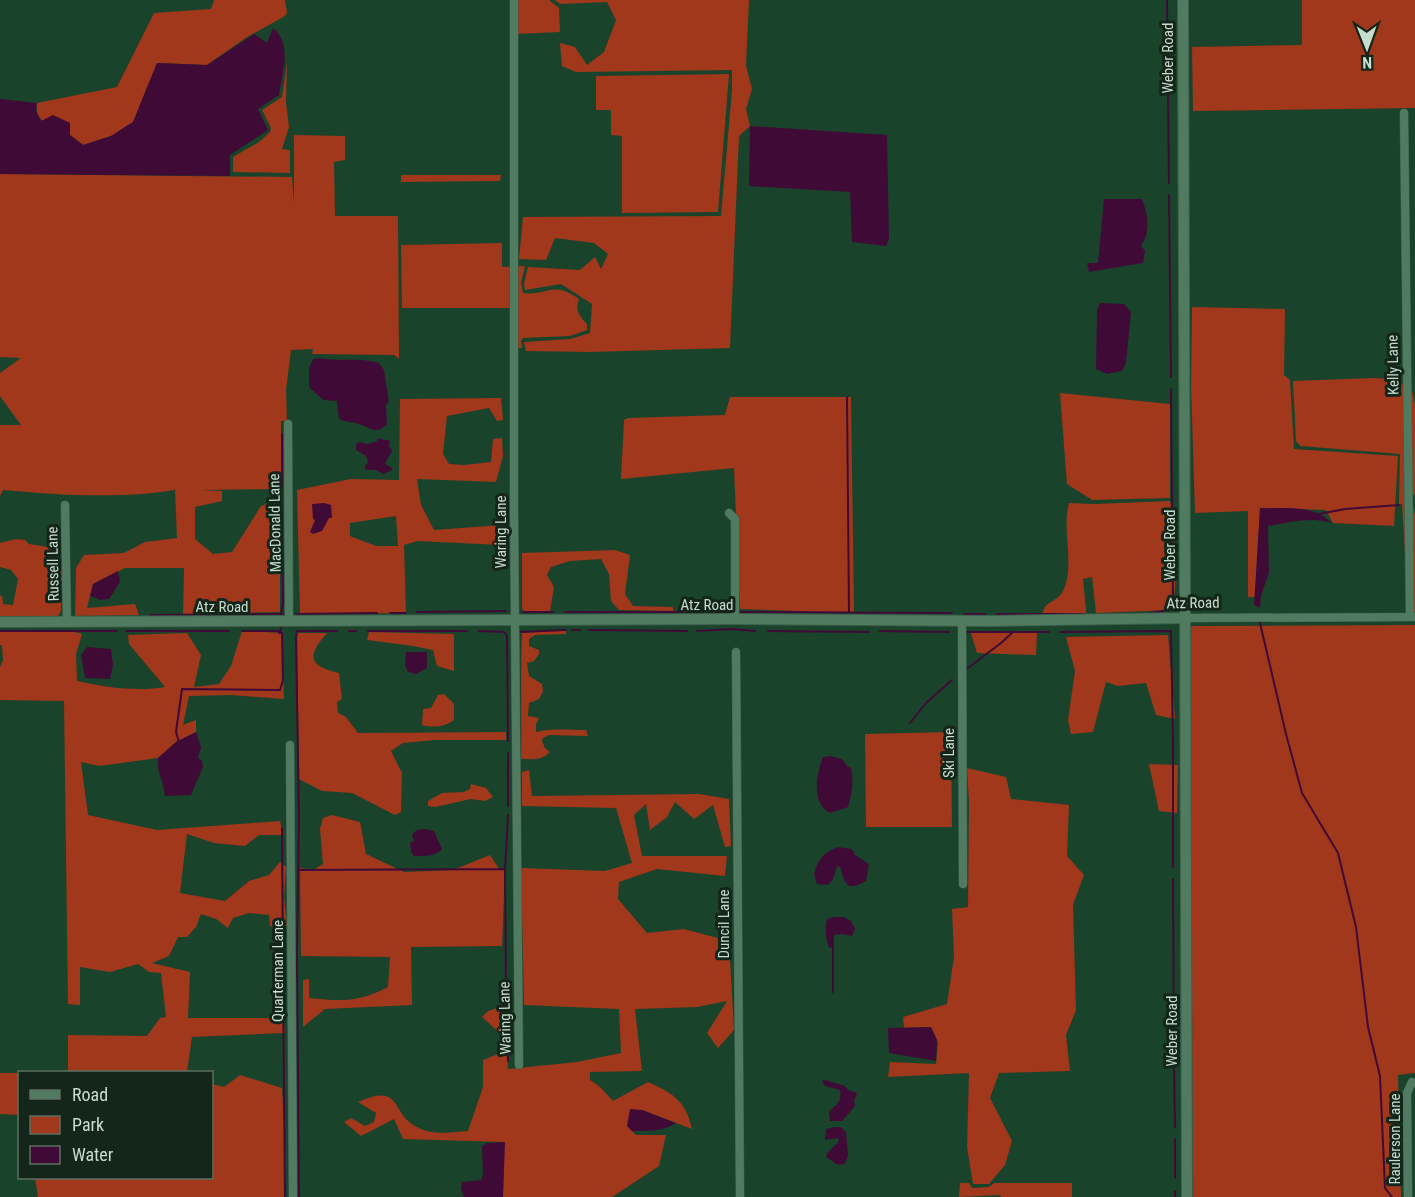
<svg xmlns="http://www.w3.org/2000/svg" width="1415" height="1197" viewBox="0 0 1415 1197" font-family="'Roboto Condensed',sans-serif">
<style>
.green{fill:#a1371b;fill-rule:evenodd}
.water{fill:#3f0b36}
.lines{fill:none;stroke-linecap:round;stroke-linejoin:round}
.stream{stroke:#3f0b36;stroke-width:2}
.street-casing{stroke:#3c5f4b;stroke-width:9}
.secondary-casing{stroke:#3c5f4b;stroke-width:12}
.street{stroke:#517b60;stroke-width:8}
.secondary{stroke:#517b60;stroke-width:10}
.labels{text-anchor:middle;stroke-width:6;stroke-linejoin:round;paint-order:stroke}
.street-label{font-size:15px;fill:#c7ddce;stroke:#14251a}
</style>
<rect width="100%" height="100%" fill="#1a432b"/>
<path class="green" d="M214,0H285L287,13L285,16L247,37L207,65L157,63L133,122L111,136L83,145C79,142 75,138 70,135C55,126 34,125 37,103L117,87L154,13L211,9Z
M516,0H549L559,8L560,32L516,34Z
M555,0H749L746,66L752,89L746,109L750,126L739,136L730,348L589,352L526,351L524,342L570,339L590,333L592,304L561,284L525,290L524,284L528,267L580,270L595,257L601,269L608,254L594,243L555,238L546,260L519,259L523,217L721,216L732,90V70L576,72L562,66L560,43L575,47L587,65L604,52L616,20L607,2L560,4Z
M1302,0H1415V108L1193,111L1192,47L1302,45Z
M287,62L286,103L289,127L282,149L290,150V173L233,172V157L259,142L270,132L271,128L262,110L282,97Z
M729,74L718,212L622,213V136L611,135V110H596V76Z
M294,135L345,136V160L334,162L335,216H398L399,359L394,355L312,354L313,349L291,350L286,390L287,421H281V489L201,490L222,491V501L195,507V539L213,554L232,552L261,506L280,499V612L183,614L184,568H125L93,584L87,608L135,604L139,615L75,616L76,568L84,555L124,553L145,542L177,538L175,490C120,499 59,495 3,490L0,496V425H21L0,396V373L21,358L0,357V174L292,177L294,204Z
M401,175H501L500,181L401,182Z
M502,243V267L525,266L521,283L523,293C548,296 553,280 579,299C575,311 579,316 587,324V330L570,336L523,338L521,341L522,348H518L516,308H402L401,245Z
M1192,307L1285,309L1284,375L1290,380L1294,449L1398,456L1394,526L1333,523L1326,510L1260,508L1256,597H1248V511L1195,513L1191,386Z
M1374,378L1396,379L1412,391L1415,405V494L1411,497L1415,515V621H1409L1402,504H1399L1400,454L1300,446L1296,441L1293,381Z
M1060,393L1170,404V498L1092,500L1067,484Z
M730,397H851L854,613L740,609L734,468L621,479L624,420L628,418L725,415Z
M501,398L503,420L497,421L489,408L447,416L443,454L449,464L464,465L491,462L493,439L502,438L503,456L496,482L417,479L421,505L434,530L502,525L500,545L418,541L404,545L406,613L300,614L297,490L351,479L399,480L400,399ZM396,516L398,546H376L350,536V523Z
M1170,501C1177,537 1177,573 1173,610L1096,613L1092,577L1083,579L1087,620H1039C1041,616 1043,611 1045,607C1053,598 1061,601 1066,583C1073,557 1062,529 1069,503L1094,504Z
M16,539L25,540L29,544L54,548L62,569L61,611L58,616L0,618V596L2,595L3,604L13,605L18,579L11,570L0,567V543Z
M615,550L630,555L625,594L633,606L673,607V611L619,610L611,601L609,574L601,559L570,561L551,567L547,575L554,587L550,611L524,612L522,608V553Z
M1415,625V1073L1398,1075L1401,1197H1193L1190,626Z
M566,630V634L535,635L529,639V646L539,650V654L534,661L527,663L529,676L542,684L543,691L539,699L529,703L528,716L539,718L536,724V732C551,728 570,730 586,730L588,736L549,735L543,738L542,741L545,748L550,752C541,761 533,759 521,759C522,717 520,675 522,633Z
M71,631L82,634L76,654L77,681C105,687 136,692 165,687L129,644L128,635L187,633L201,655L194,687L219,684L231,666L242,631L282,633L284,699L231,695L189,696L183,725L196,720V732L176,742L158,758L99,766L81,762L88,815L157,830L280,821L283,835H259L245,846L214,843L187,834L180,893L225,901L249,881L269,875L280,862L286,867L284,897L287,926H270L269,915L249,913L233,918L228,928L216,919L201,914L196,927L187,937H178L169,956L152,963L190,972L188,1018H283L285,1033L192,1037L187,1072H68V1035L147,1036L160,1018L166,1017L161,973L149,972L138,964L110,972L80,967V1005L68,1004L64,701L0,700V667L3,660L2,645H0V632Z
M369,632L454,634V671L437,666L433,650L413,646L367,640Z
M297,633H327C307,656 308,666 339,673L342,699L337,702L338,713L346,717L358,733L506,732V740H435L403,743L391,751L402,773L401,812L395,815L352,793L322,791L299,779Z
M971,633H1037L1036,655L977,653Z
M1168,635L1175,719L1156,715L1146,683L1118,686L1106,682L1093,732L1071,734L1068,720L1075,671L1066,637Z
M444,694L454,704V720C444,727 434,728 422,725L423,709L431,708L438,695Z
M951,732L952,827H866L865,734Z
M1149,764L1178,765L1177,813L1159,811Z
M967,768L1006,777L1011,799L1069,805L1067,856L1084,875L1073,905L1076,1010L1066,1035L1070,1071L999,1073L990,1098L1012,1141L1005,1165L989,1184H973L967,1147L969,1073L888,1077L890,1062L936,1064L938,1043L931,1027L904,1028L903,1017L947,1004L954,957L952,909L968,907L969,803Z
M529,770L532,796L699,794L729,799L731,846L725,847L713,805L694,819L675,802L667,817L650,830L646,804L634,815L642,856H727L725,876L657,869L619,882L618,899L647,933L684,929L729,941L734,1030L718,1048L707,1033L727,1001L697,1007L635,1009L642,1071L590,1072V1080L600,1087L613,1101L648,1082C673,1093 686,1101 692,1129L642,1110L627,1126L636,1135H666L659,1166L612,1197H503L504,1142L403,1139L394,1119L361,1136L344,1122L351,1118L365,1126L374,1122L376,1113L358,1102C404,1082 389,1113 417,1127C432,1136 451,1132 468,1131L483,1087V1060L506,1051L503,1036L482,1017L488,1011L507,1005L505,1016L508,1069L577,1062L621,1053L619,1009L524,1005L521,868L605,871L632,863L616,808L522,806V772Z
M471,784L486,788L493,797L485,801L471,799L435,807L428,806V801L442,793L464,792L470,789Z
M332,815L360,822L366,854L404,872L453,870L490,855L500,870L505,869L502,946L411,947L412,1005L325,1009L303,1027V980L309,979V998C342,1001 358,1003 388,987L390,957L301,956L300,868L313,870L323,864L320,829L323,818Z
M0,1073H19V1115L0,1114Z
M240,1075L282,1088L286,1162L285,1197H38L35,1178H212V1084L224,1087Z
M960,1183H969L972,1188L989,1187L994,1183H1072V1197H1002L999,1195L959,1197Z"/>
<path class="water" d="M273,28C293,44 282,74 279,95L258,109L268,130L230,155V176L0,174V99L37,103L36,111L41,121L53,115L70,123V135L83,145L111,136L133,122L157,63L207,65L254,34L267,43Z
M750,126L887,135L889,239L886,246L852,242L850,192L749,186Z
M1104,199H1142C1148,215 1151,231 1141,246L1145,251L1143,263L1089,272L1087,263H1098Z
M1100,303L1124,304L1131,312L1126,363L1122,371L1107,374L1096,369L1097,309Z
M320,358C340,362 359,357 379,363L384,370L389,402L386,405L387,424C377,435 370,428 359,424C352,422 346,422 339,419L337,401L323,400L309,387V368L313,359Z
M378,438L390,441L389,446L392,451L385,464L392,468V470L383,474L376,470H365V466L368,462L366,456L356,450V444L360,442L368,444L377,441Z
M324,503L331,505L332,518H329L322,531L313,534L310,532L315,520L313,519L312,504Z
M1260,508C1283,509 1315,504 1331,523C1313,516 1286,523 1268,526L1269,572L1261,596L1260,608L1254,605Z
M118,571L120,582L109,599L100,600L90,596L93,584Z
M87,647L111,649L113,665L110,679L85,678L81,655Z
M406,652H427V668L416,674L408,672L405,665Z
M196,732L201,747L198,758L202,761L203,767L191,795L165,796C164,783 156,771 158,758L176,742Z
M830,756L842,759L847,766L851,768C854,782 852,793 848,807L830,813C811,804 816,774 823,757Z
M425,829L434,831L442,849C435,857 424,856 414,856L411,852L410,843L414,841L412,834L417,830Z
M838,847L852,849L855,855L869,864L866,881C847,892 845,885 840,867L837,866L833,879L828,885L817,884L814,874C818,859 824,852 838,847Z
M833,917H844L851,921L855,929L852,936L842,934L834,935V947L830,948C825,942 825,927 827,919Z
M931,1027L937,1040L936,1061L889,1053L888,1028Z
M825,1080L845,1086L848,1090L857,1093L854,1101L855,1106L842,1121H830L829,1112C836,1104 842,1103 840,1090L825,1086L822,1081Z
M630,1109L642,1110L676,1123C663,1132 647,1131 632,1131L627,1126Z
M835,1127H840L846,1132L848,1155L845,1164L838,1165L826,1157C828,1149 836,1147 839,1140L837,1138L825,1140L826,1129Z
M505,1142L503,1197H464L461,1189L462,1182L481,1180L483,1175L482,1146L487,1143Z"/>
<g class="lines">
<path class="stream" d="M1167,0L1169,183
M1169,195L1171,377
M282,486V434
M1319,514L1345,509L1399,505
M417,612L506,611
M523,612H553
M565,612H703
M716,612H728
M739,612L952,613
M390,613H406
M296,614L377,613
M845,614L849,612L847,397
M964,614H985
M997,614H1085
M1146,614L1168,610L1173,606L1171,389
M150,615L283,614
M281,615L283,602L281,498
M1260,623L1286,734L1302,793L1338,853L1356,927L1368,1027L1380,1076L1385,1188L1392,1197
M572,630H580
M589,630L687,631
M0,631H117
M126,631H229
M242,631H281
M349,631H356
M368,631H467
M479,631L504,632L507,636L508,741
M697,631L732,629L755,631
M768,631L869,632
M880,631L949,632
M518,632L566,630H563
M965,632H1049
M1060,632L1171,631L1173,740V867
M964,671L1001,643L1013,632
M910,723L926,703L952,680
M179,742L176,732L182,689L280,690L283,680L282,633H279L281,628
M508,753V806
M282,828L283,962
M298,870L505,869
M1173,879L1174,1056
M833,947V992
M283,974L285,1197
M506,985L505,869L508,815
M506,997L508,1061
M1174,1068L1175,1127
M1175,1139V1178
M1175,1191V1197
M299,1197L297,949L299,819L296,638L297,631H337"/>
<defs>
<path id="street" d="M514,0V513L519,1065
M1404,113L1410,617
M288,424L289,622
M65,505L67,622
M729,513L735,519V619
M1185,618L1414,617
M962,621L963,884
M736,652L740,1197
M290,745L293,1197
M1408,1197L1407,1093L1412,1082"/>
<path id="secondary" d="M1183,0L1187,1197
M0,622L735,619L991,621L1185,618"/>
</defs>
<use href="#street" class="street-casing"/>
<use href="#secondary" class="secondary-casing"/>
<use href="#street" class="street"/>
<use href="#secondary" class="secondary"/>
</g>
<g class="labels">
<g class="street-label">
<text transform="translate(1168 58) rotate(-90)" y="5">Weber Road</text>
<text transform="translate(1393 365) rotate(-91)" y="5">Kelly Lane</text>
<text transform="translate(275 523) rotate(-91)" y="5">MacDonald Lane</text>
<text transform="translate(501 532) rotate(-90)" y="5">Waring Lane</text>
<text transform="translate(1170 545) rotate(-90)" y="5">Weber Road</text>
<text transform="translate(53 564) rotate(-91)" y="5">Russell Lane</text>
<text transform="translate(1193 603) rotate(-1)" y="5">Atz Road</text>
<text x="707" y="610">Atz Road</text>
<text x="222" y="612">Atz Road</text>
<text transform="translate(949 753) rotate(-90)" y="5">Ski Lane</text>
<text transform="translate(724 924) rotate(-90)" y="5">Duncil Lane</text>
<text transform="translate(278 971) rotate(-90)" y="5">Quarterman Lane</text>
<text transform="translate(505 1018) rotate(-91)" y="5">Waring Lane</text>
<text transform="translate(1172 1031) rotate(-90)" y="5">Weber Road</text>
<text transform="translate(1395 1139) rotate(-90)" y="5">Raulerson Lane</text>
</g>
</g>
<rect x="18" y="1071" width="195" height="108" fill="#14251a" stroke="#5c6f62" stroke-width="1.5"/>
<rect x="30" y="1090" width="30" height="9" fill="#517b60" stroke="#5c6f62" stroke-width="1.5"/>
<text x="72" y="1101" font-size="18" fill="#c7ddce">Road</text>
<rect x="30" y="1116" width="30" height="18" fill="#a1371b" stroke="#5c6f62" stroke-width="1.5"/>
<text x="72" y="1131" font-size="18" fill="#c7ddce">Park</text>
<rect x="30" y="1146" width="30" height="18" fill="#3f0b36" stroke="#5c6f62" stroke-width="1.5"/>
<text x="72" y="1161" font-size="18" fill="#c7ddce">Water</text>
<g transform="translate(1367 48) rotate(179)" stroke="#14251a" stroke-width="4.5" paint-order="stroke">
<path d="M0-4.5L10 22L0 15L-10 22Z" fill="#c7ddce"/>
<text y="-9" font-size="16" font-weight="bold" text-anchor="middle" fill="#c7ddce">N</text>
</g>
</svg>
